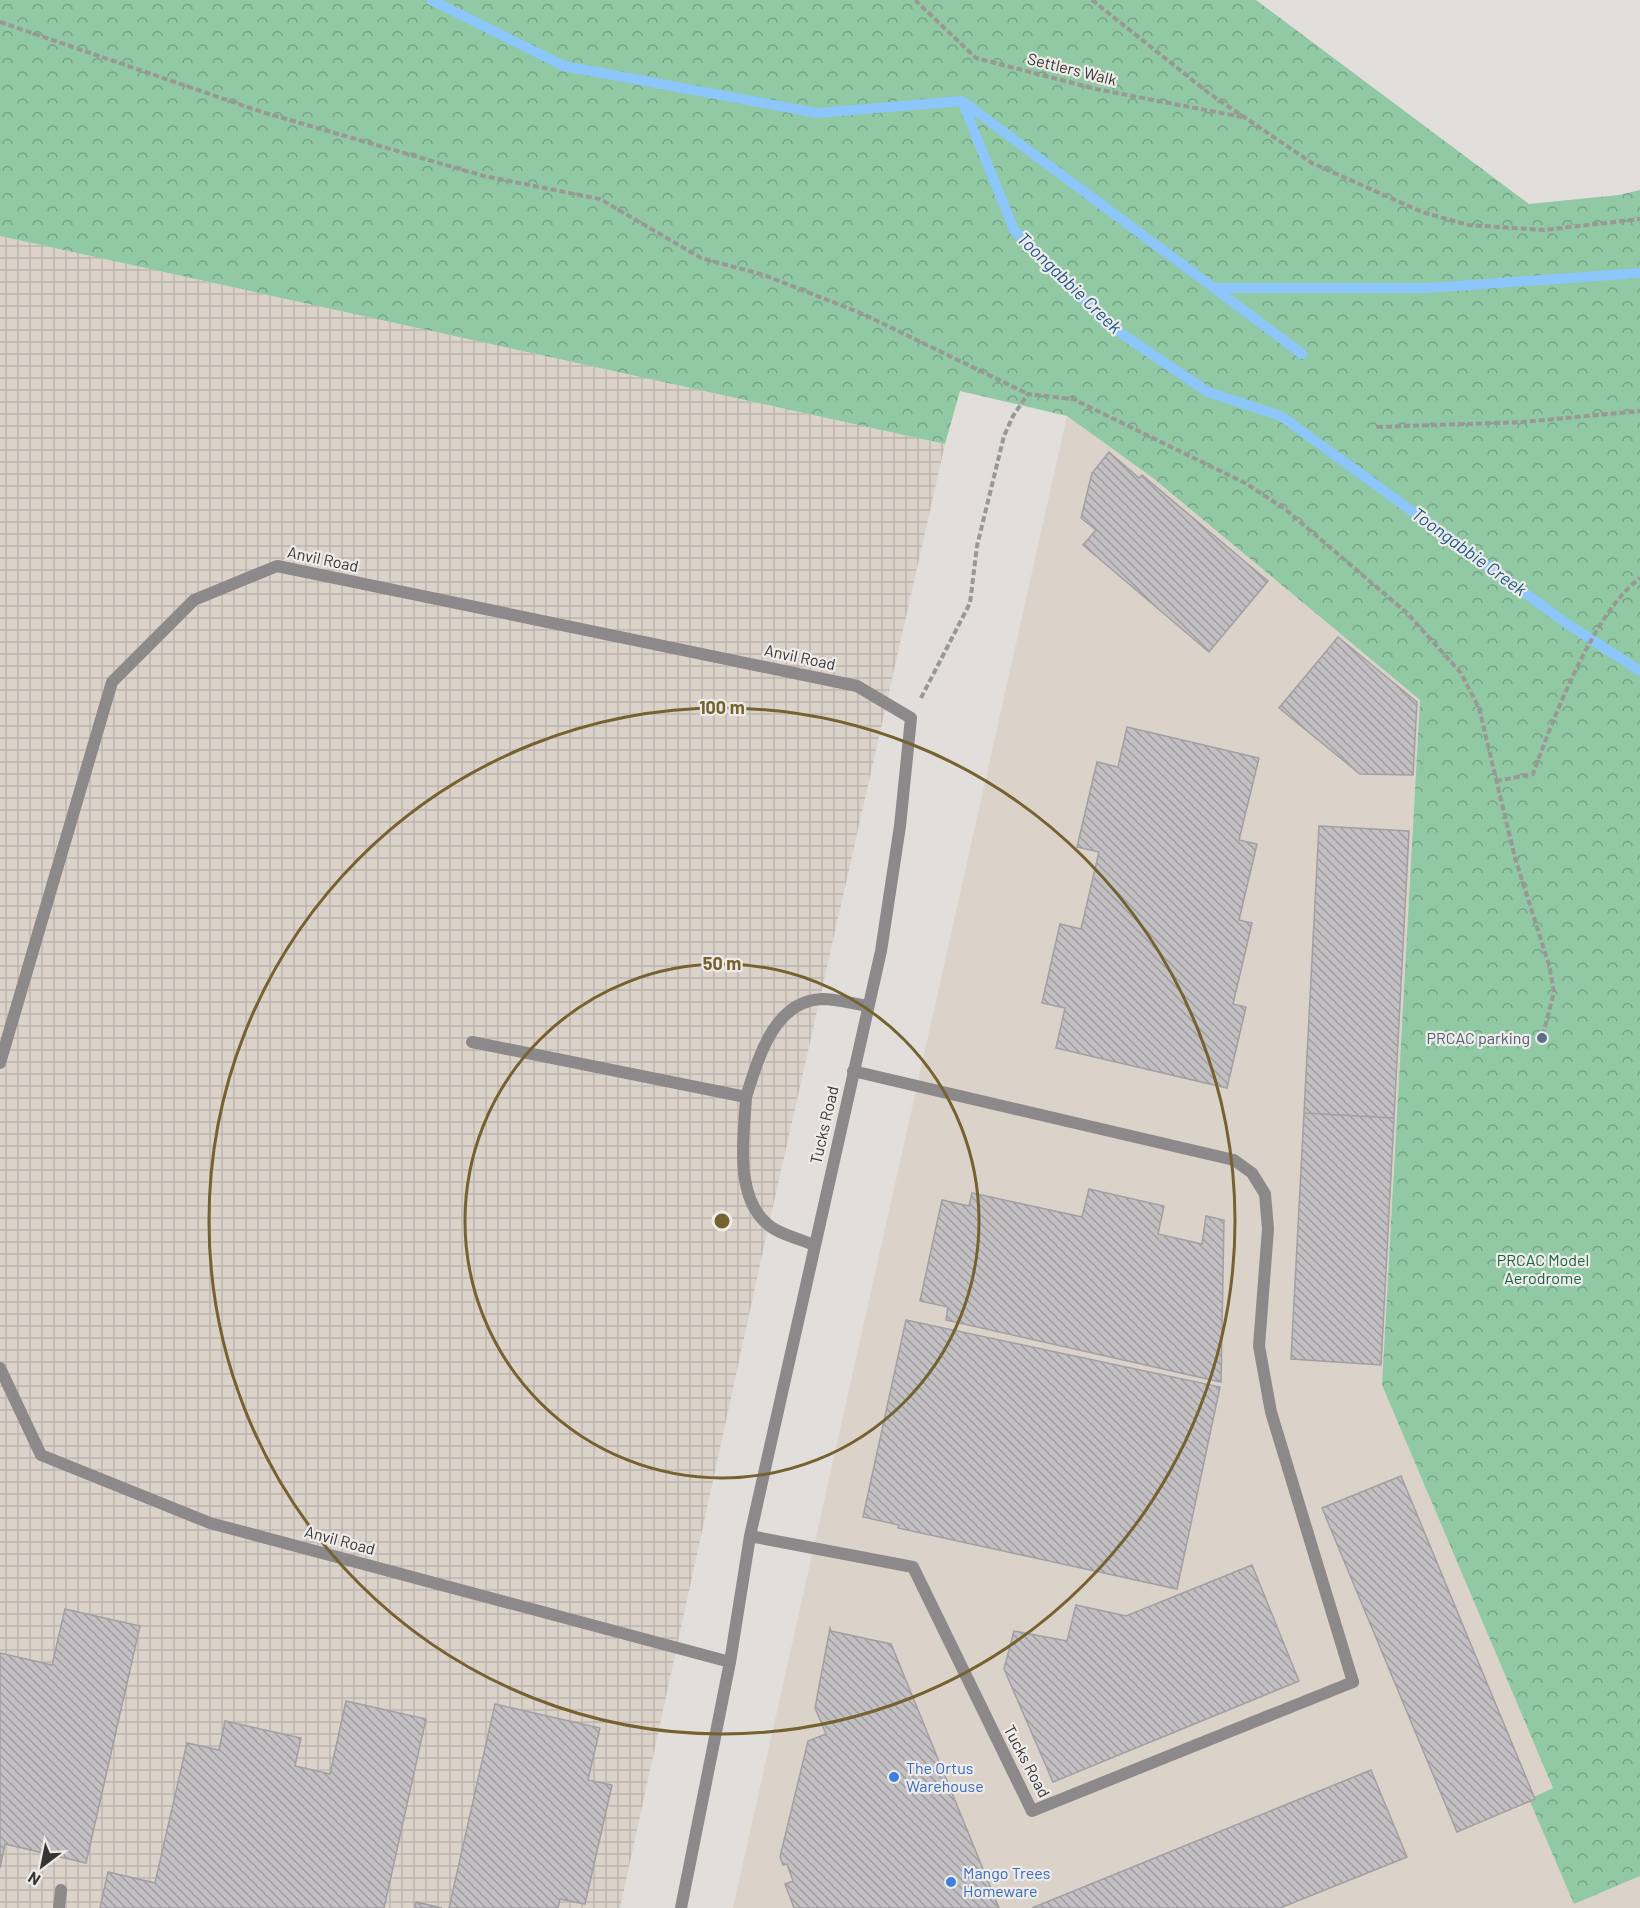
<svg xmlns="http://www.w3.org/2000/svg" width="1640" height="1908" viewBox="0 0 1640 1908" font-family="Barlow,sans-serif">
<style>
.built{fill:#dbd2ca}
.industrial{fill:url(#industrial-grid)}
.park{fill:url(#park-crowns)}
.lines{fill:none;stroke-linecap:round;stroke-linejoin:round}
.stream{stroke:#8cc6fa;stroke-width:10}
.building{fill:url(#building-back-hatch);stroke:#a29fa2;stroke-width:1.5}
.path{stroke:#9a9895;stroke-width:4;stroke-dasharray:6 3;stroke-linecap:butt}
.service{stroke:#8b8989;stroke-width:12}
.minor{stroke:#8b8989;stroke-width:12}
.ring{fill:none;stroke:#766130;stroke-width:3}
.service-dot{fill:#5c6f8a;stroke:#eeebe9;stroke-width:2}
.shop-dot{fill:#3f7fe0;stroke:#eeebe9;stroke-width:2}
.labels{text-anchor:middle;stroke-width:4.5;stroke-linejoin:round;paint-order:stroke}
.street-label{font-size:16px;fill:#363534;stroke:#eeebe9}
.service-label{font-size:16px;fill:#4e5e75;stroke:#eeebe9;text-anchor:end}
.park-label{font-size:16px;fill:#14653d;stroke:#eeebe9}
.shop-label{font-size:16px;fill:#366cbe;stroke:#eeebe9;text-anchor:start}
.water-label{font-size:18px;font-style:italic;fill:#1c5a8a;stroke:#eeebe9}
.centre{fill:#766130;stroke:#eeebe9;stroke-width:3}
.ring-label{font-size:18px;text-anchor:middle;font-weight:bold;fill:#766130;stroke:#eeebe9;stroke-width:4.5;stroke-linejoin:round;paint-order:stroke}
</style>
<defs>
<pattern id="industrial-grid" width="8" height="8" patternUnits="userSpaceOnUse" patternTransform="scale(1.5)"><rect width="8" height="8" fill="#dbd2ca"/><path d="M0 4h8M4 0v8" fill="none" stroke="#bdb5ae"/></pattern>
<pattern id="park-crowns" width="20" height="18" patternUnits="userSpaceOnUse" patternTransform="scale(1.5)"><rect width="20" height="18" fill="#90c9a4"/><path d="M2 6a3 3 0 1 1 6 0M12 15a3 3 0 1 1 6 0" fill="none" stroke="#76a486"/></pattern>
<pattern id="building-back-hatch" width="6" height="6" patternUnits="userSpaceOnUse" patternTransform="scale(1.5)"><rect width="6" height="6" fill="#c3c0c3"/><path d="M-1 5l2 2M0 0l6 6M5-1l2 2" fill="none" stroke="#9f9d9f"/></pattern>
</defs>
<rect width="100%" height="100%" fill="#e1dedb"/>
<path class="built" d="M1067,416L1153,478L1420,700L1382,1385L1553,1788L1530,1799L1574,1904L1640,1876V1908H733Z"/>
<path class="industrial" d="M0,236L945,444L764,1246L620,1908H0Z"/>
<path class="park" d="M0,0H1256L1529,204L1619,195L1640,190V1876L1574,1904L1529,1799L1553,1788L1382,1385L1420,700L1153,478L1067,416L960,391L945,444L0,236Z"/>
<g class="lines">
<path class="stream" d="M431,0L564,66L817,113L962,101L1014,230L1107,324L1208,392L1281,416L1569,625L1640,671
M962,101L1214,288H1429L1640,273
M1214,288L1302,354"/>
</g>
<path class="building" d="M1109,452L1139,478L1142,475L1268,581L1209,652L1083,545L1096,530L1081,518L1092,473Z
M1338,637L1417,702L1413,775L1360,774L1279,708Z
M1127,727L1259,758L1239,840L1257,844L1239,920L1252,923L1233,1004L1246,1007L1227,1088L1056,1048L1065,1008L1042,1003L1060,924L1081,929L1099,852L1077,847L1097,762L1118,767Z
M1319,826L1409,831L1394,1118L1304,1113Z
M1304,1113L1394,1118L1381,1365L1291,1359Z
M1089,1189L1164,1206L1158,1234L1202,1244L1206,1216L1224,1220L1221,1382L946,1320L948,1307L920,1301L942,1200L969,1206L972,1193L1082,1217Z
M906,1320L1220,1387L1177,1589L898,1528L899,1525L863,1517Z
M1401,1476L1535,1799L1457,1832L1322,1508Z
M1252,1565L1299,1681L1053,1782L1004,1669L1014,1631L1067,1641L1076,1605L1126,1616Z
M65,1609L140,1626L86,1863L5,1844L0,1868V1653L52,1665Z
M830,1628L831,1631L891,1644L999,1908H794L785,1884L793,1881L787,1864L783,1865L780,1857L808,1741L826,1734L815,1708Z
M346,1701L426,1719L384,1908H100L108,1872L155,1883L187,1743L219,1750L225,1721L301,1738L295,1766L330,1774Z
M495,1704L600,1728L588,1780L612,1785L585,1904L560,1899L558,1908H449Z
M1371,1770L1407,1857L1280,1908H1032Z
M416,1902L442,1908H415Z"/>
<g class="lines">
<path class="path" d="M915,0L976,58L1096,89L1242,117
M1092,0L1210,94L1312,163L1422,212L1468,225L1544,230L1640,219
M0,22L262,112L484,176L600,199L701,258L764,275L863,314L1028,394
M1377,427L1523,422L1640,411
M921,698L970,603L977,546L1004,436L1013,416L1028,394L1073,399L1245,483L1285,509L1407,613L1461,673L1479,708L1515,858L1549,965L1554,992L1542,1038
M1496,781L1533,774C1553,719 1593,613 1640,578"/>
<path class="service" d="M472,1042L746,1097C744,1138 732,1205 776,1230C787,1236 802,1240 814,1245
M853,1071L1234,1160L1252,1173L1265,1194L1268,1229L1259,1346L1271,1412L1353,1682
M746,1097C758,1060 773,1001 822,999C837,999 854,1004 868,1006
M59,1908L61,1890"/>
<path class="minor" d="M0,1063L112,682L194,600L277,566L857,686L911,718L900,826L881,951L750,1536L730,1662L681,1908
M0,1368L41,1455L210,1523L730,1662
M750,1536L913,1567L1032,1811L1353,1682"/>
</g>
<g class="ring">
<circle cx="722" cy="1221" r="257"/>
<circle cx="722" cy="1221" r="513"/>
</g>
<circle class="service-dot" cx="1542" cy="1038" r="6"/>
<g class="shop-dot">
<circle cx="894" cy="1777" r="6"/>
<circle cx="951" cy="1882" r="6"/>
</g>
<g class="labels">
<g class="street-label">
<text transform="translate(1072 69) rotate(14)" y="6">Settlers Walk</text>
<text transform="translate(323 559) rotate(12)" y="6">Anvil Road</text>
<text transform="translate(800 657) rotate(12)" y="6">Anvil Road</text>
<text transform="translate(824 1125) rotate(-77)" y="6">Tucks Road</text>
<text transform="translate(340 1540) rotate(15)" y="6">Anvil Road</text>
<text transform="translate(1027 1761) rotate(62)" y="6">Tucks Road</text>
</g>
<g class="service-label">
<text x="1530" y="1044">PRCAC parking</text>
</g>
<g class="park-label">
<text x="1543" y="1266">PRCAC Model<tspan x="1543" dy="18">Aerodrome</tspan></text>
</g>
<g class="shop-label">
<text x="906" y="1774">The Ortus<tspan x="906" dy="18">Warehouse</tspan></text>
<text x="963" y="1879">Mango Trees<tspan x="963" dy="18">Homeware</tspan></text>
</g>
<g class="water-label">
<text transform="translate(1069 283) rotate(44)" y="6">Toongabbie Creek</text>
<text transform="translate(1469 552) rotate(36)" y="6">Toongabbie Creek</text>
</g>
</g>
<circle cx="722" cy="1221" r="9" class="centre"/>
<g class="ring-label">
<text x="722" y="714">100 m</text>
<text x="722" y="970">50 m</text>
</g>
<g transform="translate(42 1866) rotate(212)" stroke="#eeebe9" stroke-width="4.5" paint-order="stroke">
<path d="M0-4.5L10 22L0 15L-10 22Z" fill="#363534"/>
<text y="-9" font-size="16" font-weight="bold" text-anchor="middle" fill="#363534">N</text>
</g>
</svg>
